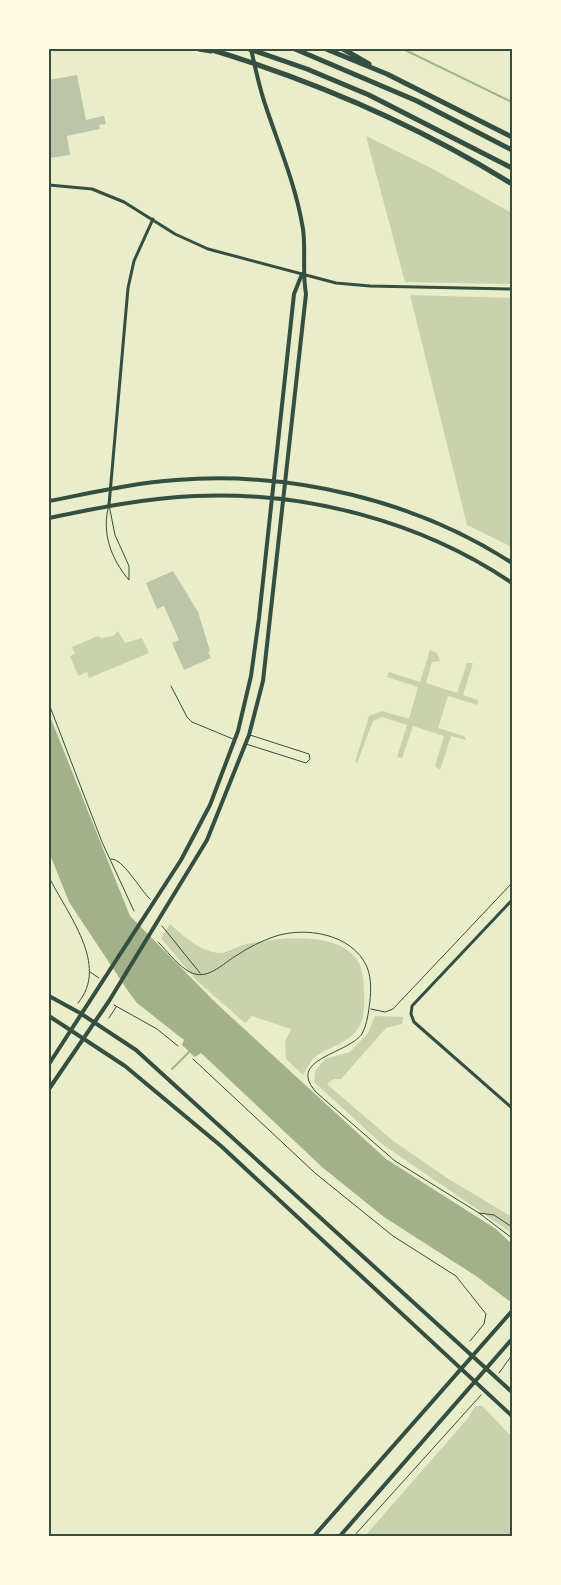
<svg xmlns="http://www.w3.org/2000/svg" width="561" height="1585" viewBox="0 0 561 1585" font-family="'Alegreya Sans',sans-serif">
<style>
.green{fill:#cad2ad}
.water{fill:#a3b18a}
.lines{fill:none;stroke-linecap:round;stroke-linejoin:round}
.stream{stroke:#a3b18a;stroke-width:2}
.building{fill:#bcc5a7}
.path{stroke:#344e41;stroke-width:1}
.service{stroke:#344e41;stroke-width:1}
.minor{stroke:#344e41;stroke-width:3}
.secondary{stroke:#344e41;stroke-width:4}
.motorway{stroke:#344e41;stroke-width:5}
.neatline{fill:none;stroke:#344e41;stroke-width:2}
</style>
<rect width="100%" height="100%" fill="#e9edc9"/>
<path class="green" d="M366,136L431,168L512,213V284L405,282Z
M410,295L512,298V547L467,525Z
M118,631L125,643L142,638L149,653L89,678L87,672L78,676L70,656L75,654L72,647L98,636L101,638L113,636Z
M430,650L437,653L440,661L432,662L426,683L457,693L467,663H473L463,695L478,700V705L448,696L438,728L464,736L466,740L451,736L440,770L435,766L444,736L413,726L402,758L397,757L407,725L382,717L373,721L357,763L355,762L369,716L382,711L409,719L418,687L387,677L389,672L420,682Z
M170,924C185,937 198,950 218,953C226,954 235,947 243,945C276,937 359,926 363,978C364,990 366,1011 361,1023C353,1042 331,1046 316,1056C311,1060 307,1069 303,1075L286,1059L285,1042L291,1029L252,1016L245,1023L196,980L161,938Z
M375,1016L403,1017L402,1024L386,1028L341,1079H334L327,1084L392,1140L447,1178L512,1217V1233L382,1144L314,1082L315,1071L325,1059L350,1052L368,1033Z
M475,1406H482L512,1437V1536H365L468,1418Z"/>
<path class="water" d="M49,714L130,916L217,1004L386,1159L496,1229L512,1244V1303L476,1276L384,1217L322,1167L201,1053L195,1057L182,1045L184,1040L137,1003L128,991L69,902L49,852Z"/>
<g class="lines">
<path class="stream" d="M403,49L512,102
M172,1069L190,1051"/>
</g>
<path class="building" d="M77,75L86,120L104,116L106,124L99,125L100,129L67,136L70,155L49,158V80Z
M173,571L198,612L210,651L208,652L211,658L184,670L172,643L179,640L164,606L157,609L146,583Z"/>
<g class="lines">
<path class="path" d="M49,704L102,842L134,911
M111,859C123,858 140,890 150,899
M49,877C67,914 110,965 78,1003
M162,926L200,973
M158,942C167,951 175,962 185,969C206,985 222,963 239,954C249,947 262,941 273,937C304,926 352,933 367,967C372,979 371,995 369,1008C368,1016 366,1027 362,1034C346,1055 285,1059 317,1093L395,1161L479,1213L512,1238
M90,972L99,978
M114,1005L157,1029L178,1046
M371,1009L385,1012L393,1009L512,883
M109,1018L116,1007
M193,1059L315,1173L393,1236L456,1276L486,1314L484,1324L470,1341
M479,1213L494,1215L512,1227
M499,1373L512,1355
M354,1536L481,1395"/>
<path class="service" d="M109,505L115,535L129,566V580C111,559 101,532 109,505Z
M171,686L187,717L192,722L233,739
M246,744L306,763L310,759L309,754L250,735"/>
<path class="minor" d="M49,185L92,189L124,202L175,234L208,249L336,283L370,286L512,289
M109,505L128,288L134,261L153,219
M512,900L412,1006L411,1014L414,1022L512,1108"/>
<path class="secondary" d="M49,501C91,493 133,483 176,480C291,471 415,500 512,563
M49,518C97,508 146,498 195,496C305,491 421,521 512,583
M49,996L80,1013L136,1050L512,1392
M49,1016L125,1066L221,1146L512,1416
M49,1064L181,860L210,805L238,731L251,676L259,618L294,294L302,274
M49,1089L109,1001L207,840L249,735L263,681L306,294C302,272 306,251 303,229C296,186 279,146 265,104C259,86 255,67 251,49
M314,1536L512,1311
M340,1536L512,1339"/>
<path class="motorway" d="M199,49L211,51
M209,49C314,81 419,126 512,184
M249,49L307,69L369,95L512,168
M295,49L417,101L512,150
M326,49L387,74L512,137
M343,49L369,64"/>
</g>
<rect width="561" height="1585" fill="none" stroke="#fefae0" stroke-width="100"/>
<rect x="50" y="50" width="461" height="1485" class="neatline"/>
</svg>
